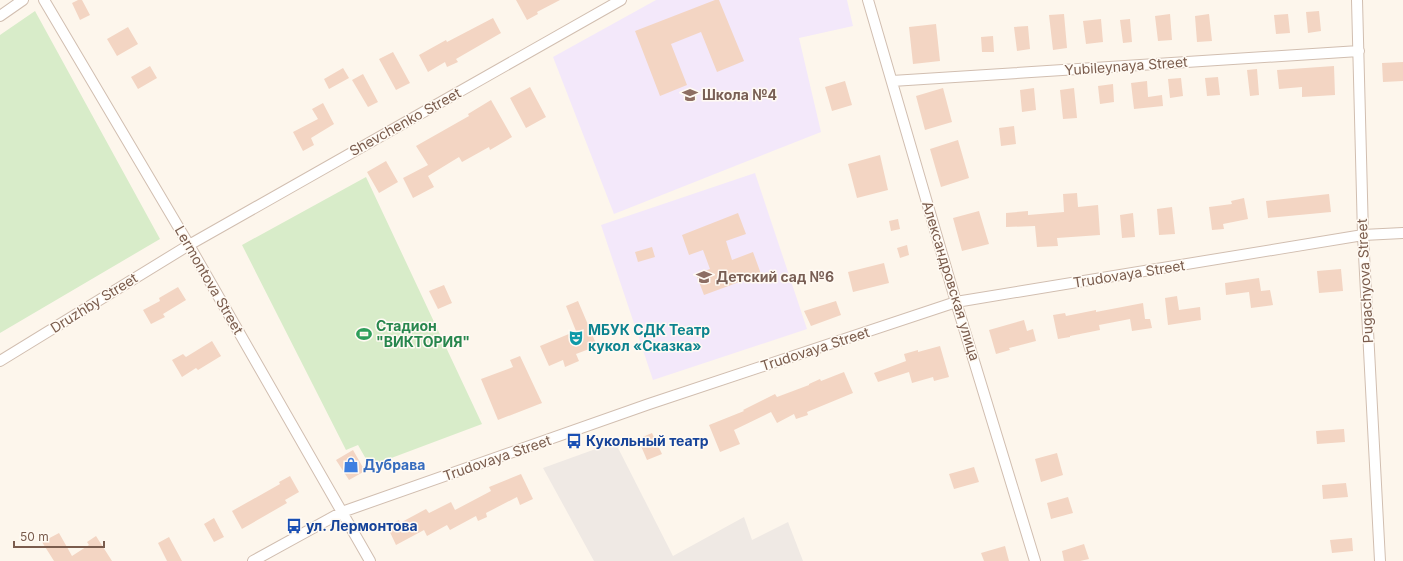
<svg xmlns="http://www.w3.org/2000/svg" width="1403" height="561" viewBox="0 0 1403 561" font-family="Inter,sans-serif">
<style>
.industrial{fill:#efe9e4}
.education{fill:#f3e8fa}
.green{fill:#d8ecc9}
.building{fill:#f3d5c3}
.lines{fill:none;stroke-linecap:round;stroke-linejoin:round}
.street-casing{stroke:#d1beb0;stroke-width:12}
.street{stroke:#fff;stroke-width:10}
.labels{text-anchor:middle;stroke-width:3;stroke-linejoin:round;paint-order:stroke}
.street-label{font-size:14px;fill:#7a5c4d;stroke:#fffaf3}
.education-label{font-size:14px;font-weight:bold;fill:#785e54;stroke:#fffaf3;text-anchor:start}
.leisure-label{font-size:14px;font-weight:bold;fill:#27864d;stroke:#fffaf3;text-anchor:start}
.culture-label{font-size:14px;font-weight:bold;fill:#0d838f;stroke:#fffaf3;text-anchor:start}
.transit-label{font-size:14px;font-weight:bold;fill:#164399;stroke:#fffaf3;text-anchor:start}
.shop-label{font-size:14px;font-weight:bold;fill:#366cbe;stroke:#fffaf3;text-anchor:start}
</style>
<rect width="100%" height="100%" fill="#fdf6ec"/>
<path class="industrial" d="M615,442L673,556L744,517L752,540L788,522L803,561H594L543,468Z"/>
<path class="education" d="M656,0H847L853,26L799,38L821,132L614,214L553,57Z
M755,173L807,329L653,380L601,225Z"/>
<path class="green" d="M35,11L160,239L0,333V35Z
M366,177L482,424L370,466L358,445L346,450L242,245Z"/>
<path class="building" d="M78,0H82L90,15L80,20L72,3Z
M516,0H560L537,12L538,14L527,20Z
M715,0H719L744,61L717,72L701,32L671,44L687,85L660,96L635,31Z
M1319,11L1321,31L1308,33L1306,12Z
M1064,14L1067,48L1053,50L1049,15Z
M1170,14L1172,40L1158,41L1155,16Z
M1209,14L1212,41L1197,42L1195,16Z
M1288,14L1290,33L1276,34L1274,15Z
M493,18L501,33L456,59L458,62L447,67L445,62L428,72L419,55L446,40L447,42Z
M1101,19L1103,42L1086,44L1083,21Z
M1130,19L1132,42L1123,43L1120,20Z
M936,24L940,61L913,64L909,27Z
M1028,26L1030,49L1017,51L1014,27Z
M128,27L138,44L117,56L107,39Z
M993,36L994,52H982L981,37Z
M393,52L410,83L396,90L379,59Z
M1403,62V81L1383,82L1382,63Z
M150,66L157,78L138,89L131,77Z
M1334,66L1335,95L1302,97V87L1279,89L1277,70Z
M343,68L349,78L329,89L324,79Z
M1257,69L1259,95L1250,96L1247,70Z
M363,74L378,102L368,107L352,80Z
M1218,77L1220,95L1207,96L1205,78Z
M1181,78L1183,96L1170,98L1168,79Z
M845,81L852,105L832,111L825,87Z
M1147,81L1148,97L1162,95L1163,106L1134,109L1131,83Z
M1113,84L1114,102L1100,104L1098,86Z
M530,87L546,117L526,128L510,98Z
M943,88L952,122L925,130L916,96Z
M1034,88L1036,110L1022,112L1020,90Z
M1074,88L1077,118L1063,119L1060,90Z
M491,100L512,137L490,150L489,147L462,162L459,157L428,176L434,187L413,198L403,178L428,165L416,146L469,116L468,114Z
M323,103L334,124L311,138L314,145L303,151L293,132L318,119L312,109Z
M1014,126L1016,144L1001,146L999,128Z
M958,140L969,178L941,187L930,149Z
M880,155L888,190L857,198L848,164Z
M386,161L398,182L379,193L367,172Z
M1077,193L1078,207L1098,205L1100,235L1057,238L1058,246L1037,247L1035,226L1006,227V213L1028,211V215L1064,212L1063,194Z
M1329,194L1331,212L1268,218L1266,201Z
M1244,198L1248,219L1223,224L1224,229L1212,230L1209,207L1232,204L1231,201Z
M1172,207L1175,234L1159,235L1157,209Z
M979,211L989,244L962,251L953,218Z
M738,213L746,234L726,241L732,260L753,252L761,274L704,295L696,274L710,269L703,250L689,255L682,235Z
M1133,213L1135,237L1122,238L1120,215Z
M898,219L900,229L891,231L889,221Z
M907,245L909,255L900,258L897,248Z
M652,247L655,257L638,262L635,252Z
M884,263L889,283L853,292L848,272Z
M1341,269L1343,291L1319,293L1317,271Z
M1259,278L1261,291L1270,290L1273,305L1251,308L1249,292L1226,295L1225,283Z
M444,285L452,303L438,309L429,291Z
M178,287L186,300L163,314L165,317L151,324L143,310L160,301L159,298Z
M1177,296L1179,310L1200,307L1201,320L1168,325L1165,298Z
M578,301L597,346L576,354L579,361L565,367L563,360L549,366L540,346L576,331L566,306Z
M836,301L841,315L811,326L804,311Z
M1143,303L1145,319H1150L1152,328L1132,331L1130,319L1099,325L1100,330L1070,336V337L1058,339L1053,315L1065,313L1066,316L1096,310V312Z
M1024,320L1027,331L1033,329L1036,341L1009,348L1010,350L996,354L989,330Z
M212,341L221,356L198,370L196,368L182,377L172,360L183,354L186,357Z
M940,346L949,377L934,381L933,377L912,383L909,372L878,382L874,373L906,361L904,354L918,350V352Z
M520,356L542,403L498,420L481,379L513,367L510,360Z
M844,372L853,393L807,412L808,415L796,419L794,414L777,423L771,412L734,430L740,444L720,452L709,425L744,411L743,410L775,394L777,397L809,385V384L820,379L821,381Z
M1344,429L1345,442L1317,444L1316,431Z
M652,433L662,454L647,460L638,439Z
M353,450L365,471L349,480L336,460Z
M1057,453L1063,475L1041,482L1035,459Z
M974,467L979,482L954,489L949,474Z
M521,474L533,499L520,505L517,497L486,513L487,517L478,521L476,516L450,530L447,525L427,536L424,530L396,545L387,526L399,520L400,523L426,509L429,513L451,502L455,510L491,491L489,487Z
M290,476L299,492L285,500L287,503L242,529L232,511L280,484L279,482Z
M1346,483L1348,497L1323,499L1322,485Z
M1068,497L1073,513L1051,519L1047,503Z
M214,518L224,537L214,542L204,524Z
M59,533L72,556L89,545L87,542L96,536L112,561H54L42,542Z
M169,537L182,561H167L158,543Z
M1352,538L1353,551L1332,553L1330,540Z
M1084,544L1089,559L1080,561H1064L1062,551Z
M1005,546L1009,561H984L981,553Z"/>
<g class="lines">
<defs>
<path id="street" d="M44,0L189,245L370,561
M868,0L956,302L1035,561
M1357,0L1363,235L1380,561
M0,16L23,0
M892,81L1359,51
M0,361L189,245L621,0
M253,561L342,512L649,404L956,302L1363,235L1403,233"/>
</defs>
<use href="#street" class="street-casing"/>
<use href="#street" class="street"/>
</g>
<defs>
<symbol id="school-bare" viewBox="-9 -9 18 18"><path d="M0-5L7-2L0 1L-7-2ZM-4 1L0 2.5L4 1V4Q0 6-4 4Z" fill="#8d6e63" stroke="#fffaf3" stroke-width="2.5" paint-order="stroke"/></symbol>
<symbol id="stadium-bare" viewBox="-9 -9 18 18"><path d="M0-5a6.5 5 0 1 0 0 10a6.5 5 0 1 0 0-10ZM-3.5-1.8h7v3.6h-7Z" fill="#2e9e5b" stroke="#fffaf3" stroke-width="2.5" paint-order="stroke"/></symbol>
<symbol id="theatre-bare" viewBox="-9 -9 18 18"><path d="M-5-5.5Q0-4 5-5.5V0Q5 5 0 6Q-5 5-5 0ZM-3.3-2.5H-1v1.5H-3.3ZM1-2.5H3.3v1.5H1ZM-2.8 1Q0 5.5 2.8 1Z" fill="#0f9aa8" stroke="#fffaf3" stroke-width="2.5" paint-order="stroke"/></symbol>
<symbol id="bus-bare" viewBox="-9 -9 18 18"><path d="M-5-6H5V4H4V6H2V4H-2V6H-4V4H-5ZM-3.5-4V0h7V-4ZM-3.5 1.2v1.5H-2V1.2ZM2 1.2v1.5H3.5V1.2Z" fill="#1a4fb4" stroke="#fffaf3" stroke-width="2.5" paint-order="stroke"/></symbol>
<symbol id="shop-bare" viewBox="-9 -9 18 18"><path d="M-5-2.5h2.3a2.7 3.5 0 0 1 5.4 0H5L5.5 6h-11ZM-1.5-2.5h3a1.5 2.3 0 0 0-3 0Z" fill="#3f7fe0" stroke="#fffaf3" stroke-width="2.5" paint-order="stroke"/></symbol>
</defs>
<g fill-rule="evenodd">
<use href="#school-bare" x="679" y="84" width="22" height="22"/>
<use href="#school-bare" x="693" y="266" width="22" height="22"/>
<use href="#stadium-bare" x="353" y="323" width="22" height="22"/>
<use href="#theatre-bare" x="565" y="327" width="22" height="22"/>
<use href="#bus-bare" x="563" y="430" width="22" height="22"/>
<use href="#shop-bare" x="340" y="454" width="22" height="22"/>
<use href="#bus-bare" x="283" y="515" width="22" height="22"/>
</g>
<g class="labels">
<g class="street-label">
<text transform="translate(1126 66) rotate(-4)" y="5">Yubileynaya Street</text>
<text transform="translate(405 122) rotate(-29)" y="5">Shevchenko Street</text>
<text transform="translate(1129 274) rotate(-9)" y="5">Trudovaya Street</text>
<text transform="translate(209 280) rotate(60)" y="5">Lermontova Street</text>
<text transform="translate(951 281) rotate(73)" y="5">Александровская улица</text>
<text transform="translate(1365 281) rotate(-93)" y="5">Pugachyova Street</text>
<text transform="translate(94 303) rotate(-32)" y="5">Druzhby Street</text>
<text transform="translate(815 349) rotate(-18)" y="5">Trudovaya Street</text>
<text transform="translate(497 458) rotate(-19)" y="5">Trudovaya Street</text>
</g>
<g class="education-label">
<text x="702" y="100">Школа №4</text>
<text x="716" y="282">Детский сад №6</text>
</g>
<g class="leisure-label">
<text x="376" y="331">Стадион<tspan x="376" dy="16">"ВИКТОРИЯ"</tspan></text>
</g>
<g class="culture-label">
<text x="588" y="335">МБУК СДК Театр<tspan x="588" dy="16">кукол «Сказка»</tspan></text>
</g>
<g class="transit-label">
<text x="586" y="446">Кукольный театр</text>
<text x="306" y="531">ул. Лермонтова</text>
</g>
<g class="shop-label">
<text x="363" y="470">Дубрава</text>
</g>
</g>
<path d="M14 541v6h90v-6" fill="none" stroke="#7a5c4d" stroke-width="2"/>
<text x="20" y="541" font-size="12" fill="#7a5c4d" stroke="#fffaf3" stroke-width="3" paint-order="stroke">50 m</text>
</svg>
